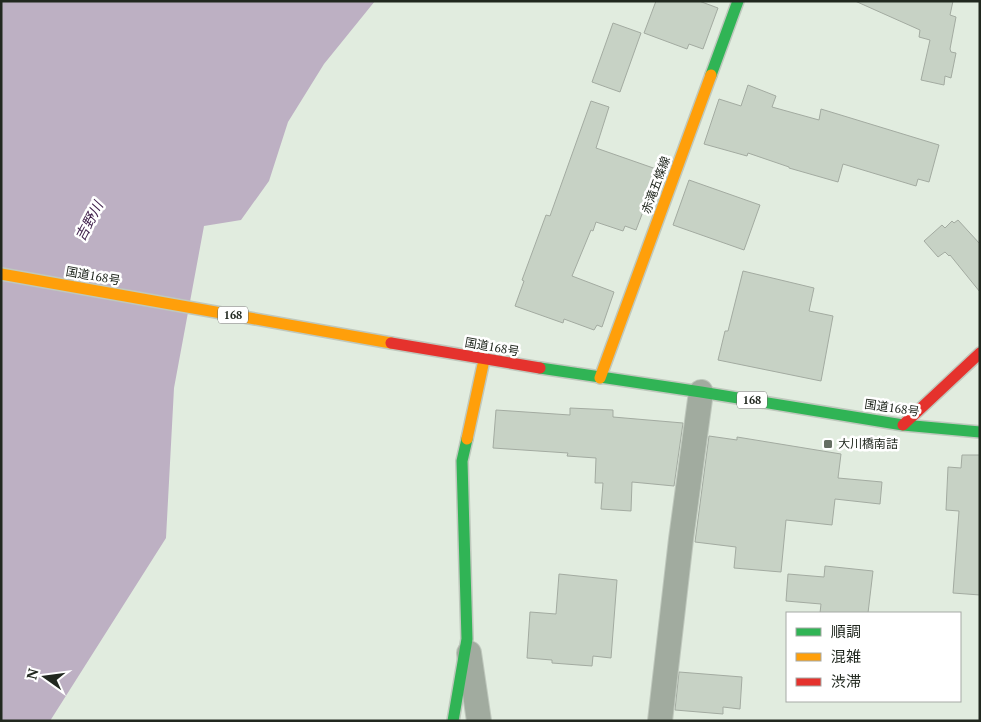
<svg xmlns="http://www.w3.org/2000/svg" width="981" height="722" viewBox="0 0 981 722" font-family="'PT Serif','Noto Sans JP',serif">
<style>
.water{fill:#bdb0c3}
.building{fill:#c7d2c5;stroke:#a3aba1}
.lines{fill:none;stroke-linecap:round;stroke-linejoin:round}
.street-casing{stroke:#bfc8bd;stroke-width:26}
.fast-casing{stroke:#bfc8bd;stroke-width:14}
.slow-casing{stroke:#bfc8bd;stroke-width:14}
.jam-casing{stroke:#bfc8bd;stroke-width:14}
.street{stroke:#a1ab9f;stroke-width:24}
.fast{stroke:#30b455;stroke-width:11}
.slow{stroke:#ff9f0a;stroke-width:11}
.jam{stroke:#e5322d;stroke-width:11}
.poi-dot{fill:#646d62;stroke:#fff;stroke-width:2}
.labels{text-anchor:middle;stroke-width:5;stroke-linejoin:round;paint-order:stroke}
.shield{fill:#fff;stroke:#646862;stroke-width:1}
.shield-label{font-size:11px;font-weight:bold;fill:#21281f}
.street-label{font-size:12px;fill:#21281f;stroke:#fff}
.poi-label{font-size:12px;fill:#21281f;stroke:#fff;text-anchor:start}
.water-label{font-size:14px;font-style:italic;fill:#40214c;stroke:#fff}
</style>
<rect width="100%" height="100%" fill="#e1ecdf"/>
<path class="water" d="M1,1H375L324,64L288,122L269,181L241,220L204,226L174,388L166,538L50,721H1Z"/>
<path class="building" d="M656,1H699L718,8L703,49L689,44L687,49L644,33Z
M855,1H953L950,15L956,17L950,49L951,52L956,53L951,78L945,76L944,85L921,80L930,40L919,37L920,30Z
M613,23L641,33L620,92L592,82Z
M748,85L776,96L772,107L819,120L821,109L939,145L929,182L918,179L916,186L843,164L838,182L789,168V167L748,153L747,156L704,144L719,99L741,106Z
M591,101L609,107L596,148L659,170L636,230L625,226L623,231L596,222L593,231L591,230L572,276L614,292L602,327L597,325L594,330L564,319L563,323L515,306L524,281L522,280L546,215L550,216Z
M689,180L760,205L744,250L673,225Z
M958,220L980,244V292L950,255L949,256L945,252L938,257L924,241L942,225L945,228L952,221L954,223Z
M743,271L814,288L809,311L833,316L821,381L718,360L725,331H728Z
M570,408L613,410V417L683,423L674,486L632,482L631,511L601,509L603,483H595L596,458L567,456L568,453L493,448L496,410L570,415Z
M709,436L737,440V437L841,454L838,478L882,482L880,504L835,499L832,525L786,520L781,572L734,568L736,547L695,542Z
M962,455H980V595L953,593L959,511L946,510L948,467L961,468Z
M825,566L873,571L868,613H820L821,604L786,601L788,574L824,577Z
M559,574L617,580L611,658L593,656L592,666L552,663V660L527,658L530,612L556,614Z
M679,672L742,677L740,709L723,707V714L675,710Z"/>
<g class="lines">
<defs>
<path id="street" d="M469,653L479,721
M660,721L681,539L701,392"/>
<path id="fast" d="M711,75L738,1
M540,368L701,392L903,425L980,432
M453,721L467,639L462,461L467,439"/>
<path id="slow" d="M1,274L391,343
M600,378L711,75
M467,439L484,360"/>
<path id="jam" d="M391,343L540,368
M903,425L980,353"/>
</defs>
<use href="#street" class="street-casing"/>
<use href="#fast" class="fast-casing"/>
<use href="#slow" class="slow-casing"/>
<use href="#jam" class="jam-casing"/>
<use href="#street" class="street"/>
<use href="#fast" class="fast"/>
<use href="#slow" class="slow"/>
<use href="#jam" class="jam"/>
</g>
<rect class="poi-dot" x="823" y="439" width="10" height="10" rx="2.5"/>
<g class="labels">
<g class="shield">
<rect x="218" y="306.5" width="30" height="17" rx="4"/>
<rect x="737" y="391.5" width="30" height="17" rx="4"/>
</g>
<g class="shield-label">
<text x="233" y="319">168</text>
<text x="752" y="404">168</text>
</g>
<g class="street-label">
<text transform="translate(656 185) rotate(-70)" y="4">赤滝五條線</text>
<text transform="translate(93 276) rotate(10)" y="4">国道168号</text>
<text transform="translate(492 347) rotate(10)" y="4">国道168号</text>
<text transform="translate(892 408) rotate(8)" y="4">国道168号</text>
</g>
<g class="poi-label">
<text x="838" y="448">大川橋南詰</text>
</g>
<g class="water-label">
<text transform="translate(89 221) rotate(-62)" y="5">吉野川</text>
</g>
</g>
<rect width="981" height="722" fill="none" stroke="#21281f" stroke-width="5"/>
<rect x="786" y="612" width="175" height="90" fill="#ffffff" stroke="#a6a9a5"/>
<rect x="796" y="628" width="25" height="8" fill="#30b455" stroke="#a6a9a5"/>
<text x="831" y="637" font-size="15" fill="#21281f">順調</text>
<rect x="796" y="653" width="25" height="8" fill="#ff9f0a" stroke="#a6a9a5"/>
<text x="831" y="662" font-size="15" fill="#21281f">混雑</text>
<rect x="796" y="678" width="25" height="8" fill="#e5322d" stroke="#a6a9a5"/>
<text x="831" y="687" font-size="15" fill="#21281f">渋滞</text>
<g transform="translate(45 677) rotate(284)" stroke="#ffffff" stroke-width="4" paint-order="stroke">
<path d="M0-4L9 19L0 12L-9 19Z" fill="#21281f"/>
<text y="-8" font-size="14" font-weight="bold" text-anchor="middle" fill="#21281f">N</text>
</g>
</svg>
